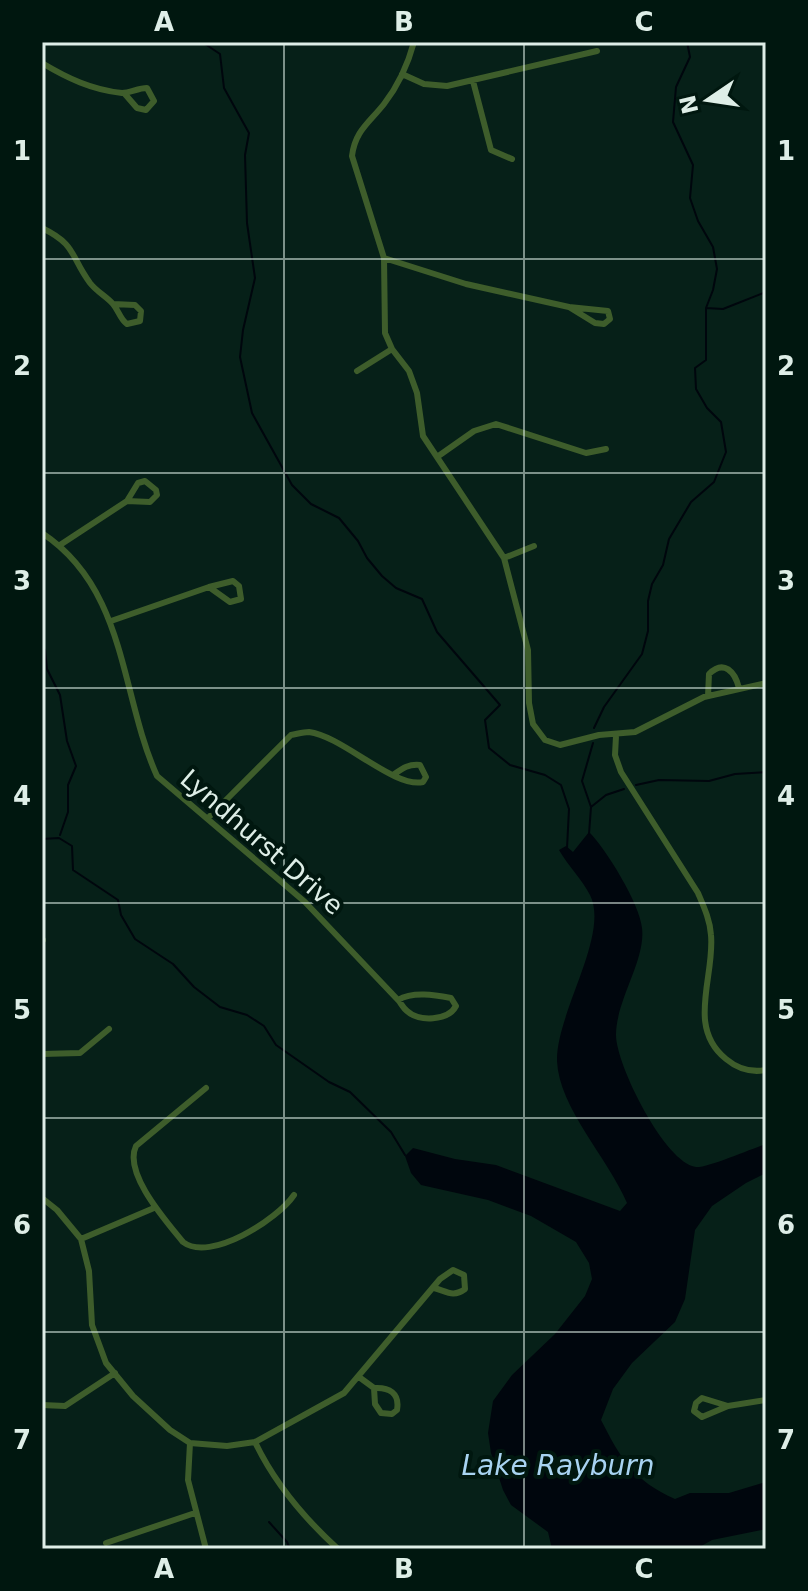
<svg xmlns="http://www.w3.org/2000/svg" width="808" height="1591" viewBox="0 0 808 1591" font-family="'DejaVu Sans',sans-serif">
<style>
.water{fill:#00060d}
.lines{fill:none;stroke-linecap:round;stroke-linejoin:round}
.stream{stroke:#00060d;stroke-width:2}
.street{stroke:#3e5d2b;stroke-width:6}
.grid{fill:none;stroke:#deeee7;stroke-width:2;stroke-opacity:0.55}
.labels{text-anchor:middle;stroke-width:8;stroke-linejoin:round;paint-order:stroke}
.street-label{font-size:26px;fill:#deeee7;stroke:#00170f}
.water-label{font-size:28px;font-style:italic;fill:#a8d3f1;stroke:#00170f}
.neatline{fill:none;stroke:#deeee7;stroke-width:3}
.grid-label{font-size:26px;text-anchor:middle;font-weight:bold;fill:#deeee7}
</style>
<rect width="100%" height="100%" fill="#062018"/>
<path class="water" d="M589,832C606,849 640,904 642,928C646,960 616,1000 616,1035C616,1065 665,1163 696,1167C707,1168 753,1148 766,1144V1173L746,1183L712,1206L695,1230L685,1299L675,1322L632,1363L613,1389L601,1420C621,1459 633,1480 675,1499L690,1493H729L766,1482V1529L712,1540L696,1549H552L548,1532L511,1505L503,1490L491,1453L488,1433L493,1401L512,1375L555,1334L585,1296L592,1279L589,1263L576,1242L531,1216L488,1200L421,1185L411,1173L405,1156L413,1148L455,1159L496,1165L620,1211L627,1203C608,1158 559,1108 557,1061C556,1013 610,935 590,895C582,879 568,866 559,850L566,846L573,852Z"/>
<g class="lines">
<path class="stream" d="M202,42L220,54L224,88L249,133L245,155L247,223L255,278L243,330L240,357L252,413L292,485L311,504L339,518L358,541L367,558L382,576L396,588L422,599L437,632L500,705L485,720L489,748L510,765L545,775L561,785L569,809L567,848
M706,308L723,309L766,292
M42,647L45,650L47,669L60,695L67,741L76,766L68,785V812L60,835
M594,728L604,707L642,654L648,631V601L652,584L663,565L669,539L691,502L714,482L726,452L721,422L707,408L696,389L695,368L706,360V308L713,290L717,269L713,247L698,221L690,198L693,165L673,122L676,87L690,57L687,42
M636,785L659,780L709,781L735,774L766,772
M591,807L606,795L624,789
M589,834L591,807L582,781L593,743
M42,839L59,838L72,846L73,870L118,900L121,915L135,939L173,964L194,987L220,1007L247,1015L264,1026L276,1045L329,1082L350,1092L391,1132L405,1155
M269,1522L287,1542L290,1549"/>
<path class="street" d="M414,42C408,64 398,86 384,104C369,123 355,131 352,156L384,258L385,333L392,349L409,371L417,393L423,436L504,558L528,650L529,703L533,724L545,740L560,745L599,735L635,732L704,697L766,683
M42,63C67,78 92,90 122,93C130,93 138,88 147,88L154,101L146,110L137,108L124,93
M402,74L424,84L447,86L597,51
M473,81L491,150L512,159
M42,228C77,245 70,256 90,283C97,292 106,296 113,304C119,311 120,319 127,324L140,321L141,311L135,305L113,304
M384,258L466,284L569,307L595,323L604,324L610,319L608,311L569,307
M357,371L392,349
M437,457L474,431L496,424L586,453L606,449
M42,533C127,589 120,694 157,776L305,902L398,1000C413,991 435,995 451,998L456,1006C448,1021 419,1022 407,1011C403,1008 401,1003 398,1000
M60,545L127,501L150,502L157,495L156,490L145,481L138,483L127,501
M504,558L534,546
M111,621L209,587L230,602L241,599L239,586L233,581L209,587
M708,696L709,674C724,659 735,672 739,688
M616,736L615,755L621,772L698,893C704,907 710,920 711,935C715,977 686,1027 726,1059C738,1069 750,1073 766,1070
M208,818L291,735C297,734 303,732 309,732C342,736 395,789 423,782L426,777L420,765C408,764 403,768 393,775
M42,940H43
M42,1054L80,1053L109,1029
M206,1088L136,1146C123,1173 166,1221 183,1242C210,1263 278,1219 294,1195
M42,1198L57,1210L81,1239L89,1271L92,1325L106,1363L133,1396L170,1430L190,1443L227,1446L255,1442L344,1393L440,1279L453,1270L464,1275L465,1289C453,1298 446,1291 434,1288
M81,1239L154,1208
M359,1377L374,1388L375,1404L381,1413L392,1414L397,1410C400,1393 389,1387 374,1388
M42,1405L65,1406L115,1373
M728,1406L702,1398L696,1403L694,1411L702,1417L728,1406L766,1400
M255,1442C275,1484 304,1518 338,1549
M190,1443L188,1480L206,1549
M106,1543L195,1513"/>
</g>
<path class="grid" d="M284,42V1549M524,42V1549M42,259H766M42,473H766M42,688H766M42,903H766M42,1118H766M42,1332H766"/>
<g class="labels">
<g class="street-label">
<text transform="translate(262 842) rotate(41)" y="9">Lyndhurst Drive</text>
</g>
<g class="water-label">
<text x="558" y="1475">Lake Rayburn</text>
</g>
</g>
<rect width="808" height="1591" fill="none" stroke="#00170f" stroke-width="88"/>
<g transform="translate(708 100) rotate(257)" stroke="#00170f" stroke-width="6" paint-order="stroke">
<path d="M0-6L14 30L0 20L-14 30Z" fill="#deeee7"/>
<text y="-12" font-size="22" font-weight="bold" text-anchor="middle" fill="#deeee7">N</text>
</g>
<rect x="44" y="44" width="720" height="1503" class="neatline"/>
<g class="grid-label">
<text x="164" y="31">A</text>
<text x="404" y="31">B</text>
<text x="644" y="31">C</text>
<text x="22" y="160">1</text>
<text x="786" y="160">1</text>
<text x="22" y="375">2</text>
<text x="786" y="375">2</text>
<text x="22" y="590">3</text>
<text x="786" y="590">3</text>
<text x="22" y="805">4</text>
<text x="786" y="805">4</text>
<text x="22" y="1019">5</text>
<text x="786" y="1019">5</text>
<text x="22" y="1234">6</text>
<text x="786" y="1234">6</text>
<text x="22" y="1449">7</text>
<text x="786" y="1449">7</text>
<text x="164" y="1578">A</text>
<text x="404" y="1578">B</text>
<text x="644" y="1578">C</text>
</g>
</svg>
